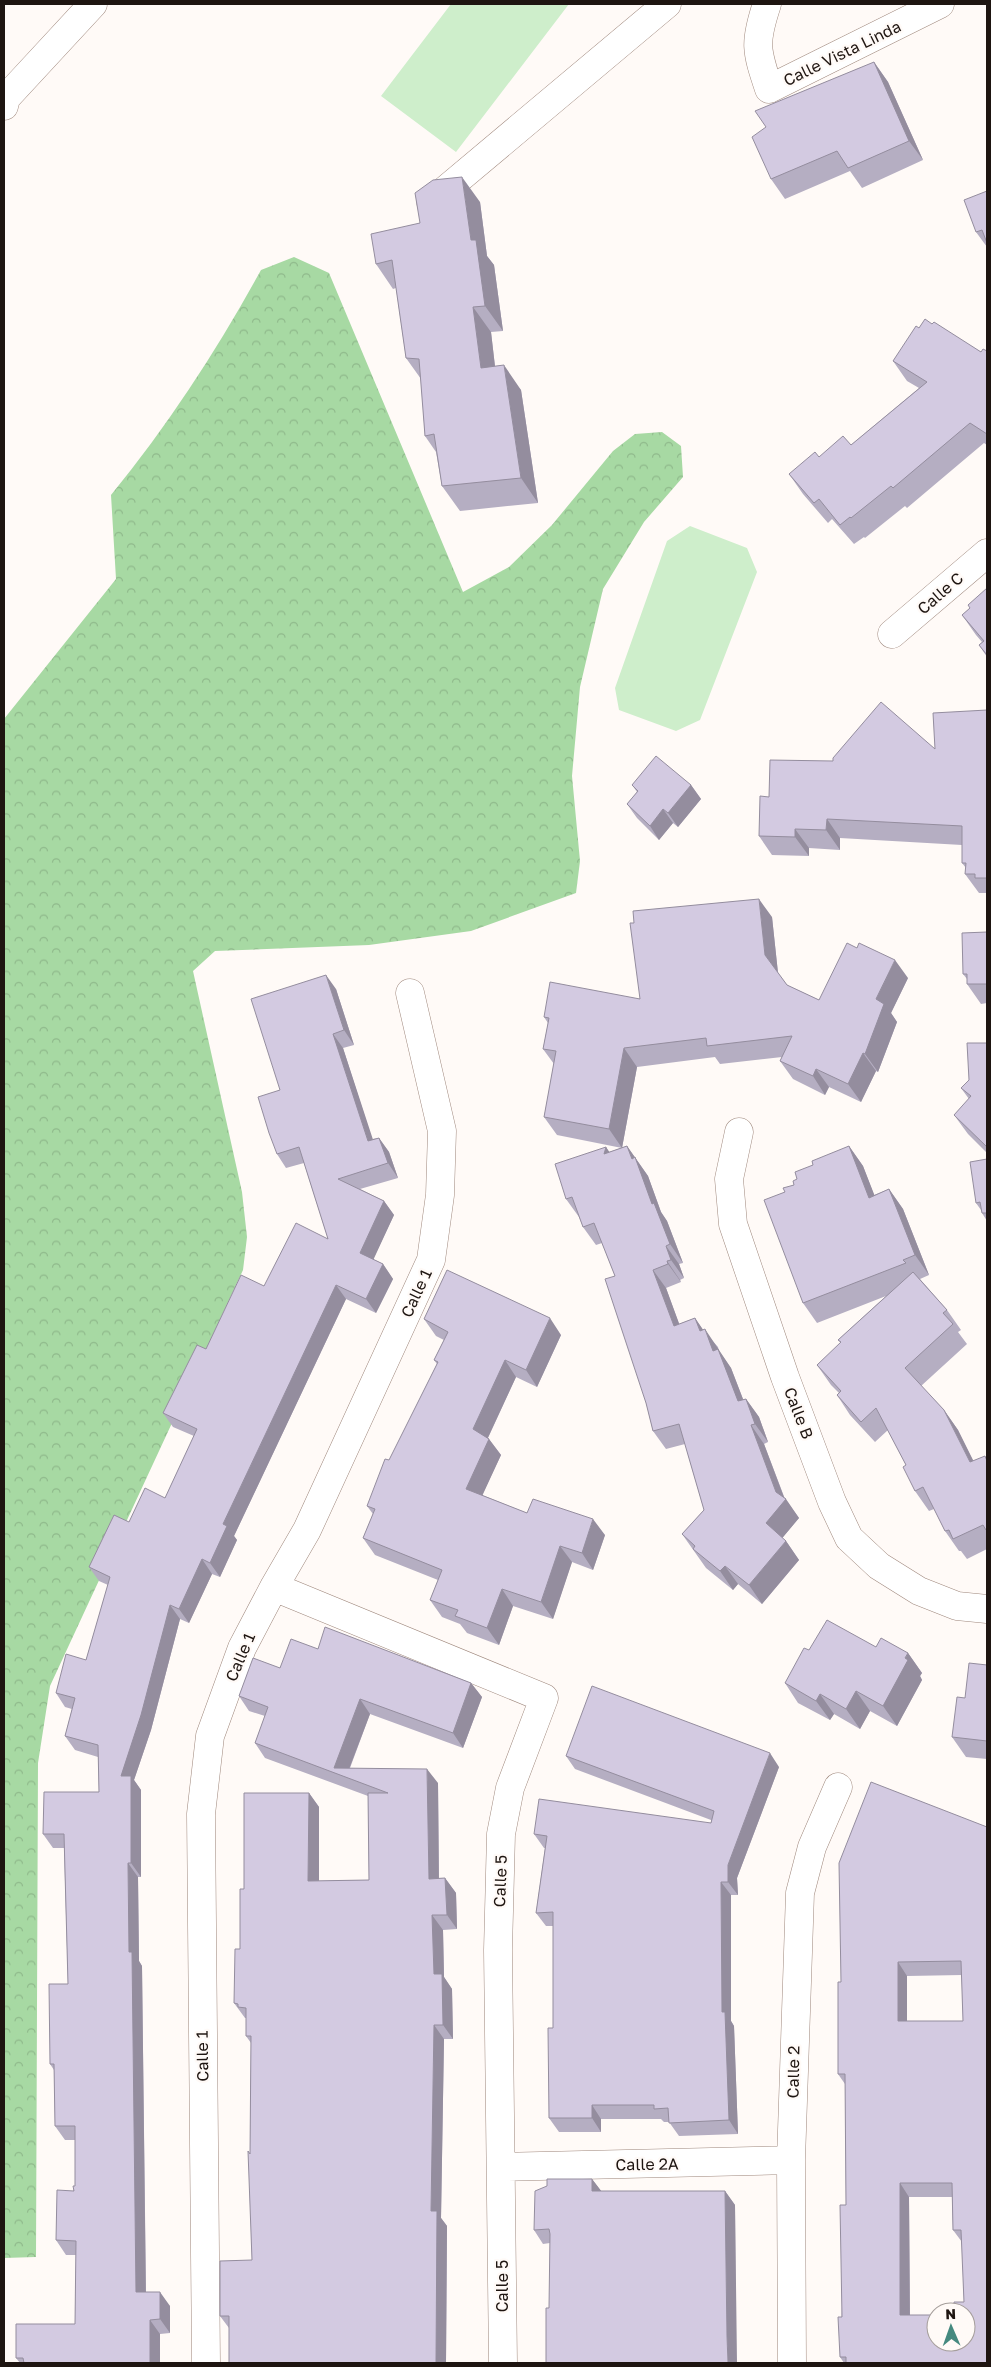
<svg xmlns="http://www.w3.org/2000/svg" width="991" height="2367" viewBox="0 0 991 2367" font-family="'Golos Text',sans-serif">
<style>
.forest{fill:url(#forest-crowns)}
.park{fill:#ceeecb}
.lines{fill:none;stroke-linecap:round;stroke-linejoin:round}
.street-casing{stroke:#9f887d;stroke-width:29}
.street{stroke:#fff;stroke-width:28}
.wall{fill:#b5aec2;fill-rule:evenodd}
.shaded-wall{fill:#948d9e}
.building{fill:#d3cae1;stroke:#948d9e;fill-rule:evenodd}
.labels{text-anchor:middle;stroke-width:4.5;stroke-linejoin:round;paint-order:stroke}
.street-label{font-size:16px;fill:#1e1511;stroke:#fffaf7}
</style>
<defs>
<pattern id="forest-crowns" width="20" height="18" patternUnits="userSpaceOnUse" patternTransform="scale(1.25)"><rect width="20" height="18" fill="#a7d9a3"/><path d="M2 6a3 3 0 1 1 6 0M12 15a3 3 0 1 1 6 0" fill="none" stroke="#8fb98b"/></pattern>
</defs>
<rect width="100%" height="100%" fill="#fffaf7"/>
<path class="forest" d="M294,257L329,273L463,592L509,567L552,525L613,451L635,434L662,432L681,446L683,477L644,522L603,589L580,687L572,776L580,861L576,893L471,931L369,945L215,951L193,971L242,1192L247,1237L243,1270L50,1686L38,1763L36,2257L4,2258V719L116,579L111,495C169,424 217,350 261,270Z"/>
<path class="park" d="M451,4H569L456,152L381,96Z
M690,526L747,548L757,572L700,720L676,731L619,710L615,688L667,541Z"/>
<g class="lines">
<defs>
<path id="street" d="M767,4C754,43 756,50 769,89L940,4
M4,106L6,98L93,4
M431,202L667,4
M892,634L987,553
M739,1132L729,1179L733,1224L785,1377L832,1502L849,1538L879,1566L919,1591L957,1606L987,1609
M274,1587L544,1698L510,1788L501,1834L498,1950L503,2363
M502,2167L791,2160
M206,2363L201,1814L210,1736L242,1648L274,1587L307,1530L431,1260L440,1195L442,1131L410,993
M792,2363L791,2160L800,1893L812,1847L838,1787"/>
</defs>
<use href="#street" class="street-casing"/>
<use href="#street" class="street"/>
</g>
<path class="wall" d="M874,62L888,82L923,160L862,188L850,171L785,199L771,179Z
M987,191V247L976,232Z
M480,202L487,256L494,265L503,331L491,332L495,366L521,390L538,503L460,511L442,486L436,452L425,436L421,379L406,358L396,288L393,289L376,264L420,223Z
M932,324L981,352L987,351V445L984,443L907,508L905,506L865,538L864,537L854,544L832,519L828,523L803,494L789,474L819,457L851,445L919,388L907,381L893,361L919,328Z
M987,588V657L979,645L982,642L976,635L962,615L970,608Z
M987,710V895L986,893H979L965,874L966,868L962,863V845L840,838V850L809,848V856L772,855L759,836L769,797L833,761L935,749Z
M632,785H691L701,799L678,827L673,823L659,840L637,818L627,804L637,792Z
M772,917L778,973L787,985L819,1000L908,978L891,1013L897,1022L878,1072L876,1071L861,1102L829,1087L825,1095L793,1079L780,1061L782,1057L720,1064L715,1057L637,1067L622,1148L557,1135L544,1117L554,1064L543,1049L548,1023L544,1017L640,999Z
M987,932V1003L981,1004L967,984V979L963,974Z
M336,989L354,1045L343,1048L372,1139L379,1138L389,1152L398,1178L360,1189L384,1201L394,1215L373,1259L383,1264L393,1279L376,1313L346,1299L234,1536L237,1540L220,1577L212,1574L189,1623L180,1619L151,1730L134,1780L141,1790V1877H138L139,1961L142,1966L146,2292L170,2306V2333L160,2334V2363H20L16,2358L75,2324L76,2255H66L56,2240L75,2186V2140H65L55,2126L54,2070L50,2064L68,1984L64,1848H53L43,1834L99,1792L98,1757L75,1750L65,1736L72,1709L65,1707L56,1693L86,1660L108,1585L99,1581L89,1567L129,1522L165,1498L194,1436L173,1427L163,1413L206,1349L264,1286L328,1239L304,1163L286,1168L277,1154L280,1090Z
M987,1043V1153L968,1134L954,1115L969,1099L961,1088L969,1080Z
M627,1146L648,1176L661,1212L667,1221L683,1263L679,1264L684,1278L680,1280L681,1282L666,1288L679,1324L695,1318L703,1330L718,1347L719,1351L731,1368L743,1399H746L759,1417L768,1442L764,1444L785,1499L799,1518L782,1538L786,1541L799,1560L762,1604L738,1584L733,1590L706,1568L682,1534L704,1510L685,1444L666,1449L653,1431L615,1276L602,1243L596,1245L583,1227L579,1217L566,1199L606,1147L609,1152Z
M849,1146L863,1166L874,1195L889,1189L903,1209L929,1275L920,1279L947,1310L961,1330L958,1332L967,1344L921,1386L944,1410L958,1430L973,1461L987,1459V1549L967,1559L961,1551H959L945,1531L934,1509L929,1511L915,1491L906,1465L888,1430L875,1442L850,1415L837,1395L839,1393L831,1385L817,1365L841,1343L838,1340L886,1296L817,1323L803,1303L794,1185L797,1179L813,1165Z
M987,1159V1221L982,1213L981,1210L976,1203Z
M424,1319L561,1335L537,1387L516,1377L488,1438L501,1455L482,1495L527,1513L605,1535L593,1570L572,1562L553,1619L513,1606L499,1645L467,1633L460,1624L442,1617L430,1600L438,1580L375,1555L363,1538L373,1514L367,1506L437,1364L434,1360L444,1340L436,1336Z
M876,1647L908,1653L922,1673L920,1676L922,1680L897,1726L870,1711L860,1729L834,1714L830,1720L798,1703L785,1683L809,1650Z
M318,1649L471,1683L482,1697L463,1748L370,1714L350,1768L438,1783L439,1878H445L456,1893L457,1929L443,1930L444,1977L452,1989L453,2039H444L441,2218L447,2226L446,2363H229V2328L220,2316L252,2260L250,2154L251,2043L246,2036V2018H245L234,2003L240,1949L244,1889L309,1793L319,1807V1881L369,1880L368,1796L265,1758L255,1743L265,1716L249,1711L239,1696L280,1668Z
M987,1665V1759L966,1757L952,1737L965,1698Z
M566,1756L779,1767L737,1878L738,1895H731V2021L734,2026L738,2134L679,2136L669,2122H664L661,2119H601V2132H559L549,2118L553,2028V1926H546L536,1913L545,1848H544L534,1834L711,1823V1820L575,1769Z
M987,1827V2363H844L840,2357L846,2205L845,2084L838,2074L841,1982ZM962,1975L963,2021H907V1976ZM909,2197H952L953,2230L962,2242L964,2302L936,2342L910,2315Z
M592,2179L601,2191H725L735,2205L736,2350L550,2243L543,2244L534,2230Z"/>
<path class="shaded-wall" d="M874,62L888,82L923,160L909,141Z
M462,177L480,202L487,256L494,265L503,331L485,306L471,240Z
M473,307L491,332L498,393L481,368Z
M504,365L521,390L538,503L521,478Z
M691,785L701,799L678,827L668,813Z
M663,809L673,823L659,840L650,826Z
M827,819L840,838V850L826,830Z
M795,829L809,848V856L795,837Z
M759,899L772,917L778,973L765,955Z
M895,960L908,978L891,1013L897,1022L878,1072L865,1054L876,999Z
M326,975L336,989L354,1045L344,1030Z
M333,1034L343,1048L378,1155L368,1141Z
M624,1048L637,1067L622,1148L609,1129Z
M863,1053L876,1071L861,1102L848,1084Z
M816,1069L829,1087L825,1095L813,1076Z
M379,1138L389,1152L398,1178L388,1163Z
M627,1146L648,1176L661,1212L667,1221L683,1263L670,1244L632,1159Z
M849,1146L863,1166L883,1217L869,1198Z
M606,1147L618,1165L604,1154Z
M889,1189L903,1209L929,1275L915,1255Z
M384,1201L394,1215L370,1267L360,1253Z
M666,1246L679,1264L684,1278L671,1260Z
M667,1261L680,1280L681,1282L668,1264Z
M383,1264L393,1279L376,1313L366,1299Z
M653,1270L666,1288L687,1345L674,1326Z
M336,1285L346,1299L234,1536L237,1540L220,1577L210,1563L223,1524Z
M550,1318L561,1335L537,1387L526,1370Z
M695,1318L708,1337L705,1329L731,1368L751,1420L738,1401L700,1331Z
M505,1360L516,1377L484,1446L473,1429Z
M746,1399L759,1417L768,1442L755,1424Z
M944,1410L958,1430L984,1482L970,1462Z
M751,1425L764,1444L785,1500L786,1499L799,1518L779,1542L766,1523L776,1492Z
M489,1439L501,1455L478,1505L466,1489Z
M593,1519L605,1535L593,1570L582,1553Z
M786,1541L799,1560L762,1604L749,1585Z
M560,1546L572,1562L553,1619L541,1602Z
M202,1559L212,1574L189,1623L179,1609Z
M725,1566L738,1584L733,1590L720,1571Z
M502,1589L513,1606L499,1645L487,1628Z
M170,1605L180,1619L151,1730L134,1780L141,1790V1877L131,1863L121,1776Z
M908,1653L922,1673L920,1676L922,1680L897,1726L883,1706Z
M471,1683L482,1697L463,1748L453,1733Z
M856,1691L870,1711L860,1729L846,1709Z
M820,1694L834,1714L830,1720L816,1701Z
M360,1699L370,1714L346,1777L334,1768Z
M770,1753L779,1767L737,1878L738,1895L728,1882V1865Z
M427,1769L438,1783L439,1893L429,1879Z
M309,1793L319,1807V1896L308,1881Z
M128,1863L138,1877L139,1961L142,1966L146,2306L136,2292L129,1952Z
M445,1878L456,1893L457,1929L447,1915Z
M721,1882L731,1895V2021L734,2026L738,2134L729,2120L722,2012Z
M432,1915L443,1930L444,1977L452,1989L453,2039L443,2025L434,1974Z
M898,1962L907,1976V2035L898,2021Z
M434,2025L444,2039L441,2218L447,2226L446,2363H436L431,2211Z
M592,2105L601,2119V2132L592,2118Z
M592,2179L602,2192L592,2191Z
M900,2183L909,2197L910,2329L900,2315Z
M725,2191L735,2205L737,2363H728L727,2336Z
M160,2292L170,2306V2333L160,2319Z
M150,2320L160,2334V2363H150Z"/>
<path class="building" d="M874,62L909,141L848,168L837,151L771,179L752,137L766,127L755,111Z
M462,177L471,240H476L485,306L473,307L481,368L504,365L521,478L442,486L434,434L425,436L419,359L406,358L392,260L376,264L371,234L420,223L415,193L433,180Z
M987,191V243L982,230L976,232L964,200Z
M925,319L932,324L934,322L981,352L983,349L987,351V434L970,423L893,488L891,486L851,518L850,517L840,525L819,499L814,503L789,474L815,452L819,457L843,436L851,445L927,382L893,361L916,326L919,328Z
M987,588V655L979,645L984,641L962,615L970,608L968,605Z
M881,702L935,749L933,713L987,710V878H975V874H965L966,863H962V826L827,819L826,830L795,829V837L759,836L760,796L769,797L770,760L833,761V758Z
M656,756L691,785L668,813L663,809L650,826L627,804L638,791L632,785Z
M759,899L765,955L787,985L819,1000L847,943L857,948L859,943L895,960L876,999L884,1004L865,1054L863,1053L848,1084L816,1069L813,1076L780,1061L792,1036L707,1046L706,1038L624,1048L609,1129L544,1117L556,1051L543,1049L549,1018L544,1017L550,982L640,999L630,923H634L633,911Z
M987,932V984H967V974H963L962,933Z
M326,975L344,1030L333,1034L368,1141L379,1138L388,1163L338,1179L384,1201L360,1253L383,1264L366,1299L336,1285L223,1524L227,1526L210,1563L202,1559L179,1609L170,1605L141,1715L121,1776H131V1863H128L129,1952H132L136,2292H160V2319L150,2320V2363H24L23,2358H16V2324H75L76,2241L56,2240L57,2190L74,2191L73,2186H75V2126H55L54,2064H50L49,1984H68L64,1834H43L44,1792H99L98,1745L65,1736L75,1698L56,1693L66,1654L86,1660L110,1577L89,1567L114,1515L129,1522L145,1488L165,1498L197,1429L163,1413L197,1345L206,1349L241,1275L264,1286L296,1223L328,1239L299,1147L277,1154L269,1133L258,1097L280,1090L251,999Z
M967,1043H987V1147L954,1115L971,1096L961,1088L969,1080Z
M627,1146L632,1159L635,1157L652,1204L654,1203L670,1244L666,1246L671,1260L667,1261L668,1264L653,1270L674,1326L695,1318L700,1331L705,1329L713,1351L718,1349L738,1401L746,1399L755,1424L751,1425L776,1492L786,1499L766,1523L786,1541L749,1585L725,1566L720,1571L693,1549L695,1546L682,1534L704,1510L679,1424L653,1431L646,1403L605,1279L615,1276L594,1223L583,1227L572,1197L566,1199L555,1164L606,1147L604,1154Z
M849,1146L869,1198L889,1189L915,1255L903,1260L906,1263L803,1303L764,1200L785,1192L783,1188L794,1185L793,1181L797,1179L795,1172L813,1165L812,1161Z
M987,1159V1213H982L980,1202L976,1203L970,1162Z
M447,1270L550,1318L526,1370L505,1360L473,1429L489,1439L466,1489L527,1513L533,1499L593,1519L582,1553L560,1546L541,1602L502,1589L487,1628L455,1616L458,1610L430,1600L442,1570L363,1538L375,1509L367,1506L385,1459L389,1460L438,1362L434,1360L448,1332L424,1319Z
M913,1272L947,1310L943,1313L953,1324L905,1368L944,1410L970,1462L985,1456L987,1461V1529L986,1530L983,1525L953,1539L949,1530L945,1531L923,1487L915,1491L903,1467L906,1465L876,1408L861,1422L837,1395L841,1391L817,1365L841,1342L838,1340Z
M827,1620L876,1647L881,1638L908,1653L905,1658L908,1660L883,1706L856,1691L846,1709L820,1694L816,1701L785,1683L804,1648L809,1650Z
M325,1627L471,1683L453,1733L360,1699L334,1768L427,1769L429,1879L445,1878L447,1915H432L434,1974H442L443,2025H434L431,2211H437L436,2363H229V2316H220V2261L252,2260L248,2151L250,2154L251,2036H246V2008L238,2007V2004L234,2003L235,1949H240V1889H244V1793H309L308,1881L369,1880L368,1793H388L255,1743L268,1707L239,1696L253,1658L280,1668L291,1639L318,1649Z
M969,1663L987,1665V1741L952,1737L957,1697L965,1698Z
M592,1686L770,1753L728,1865V1882H721L722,2012H725L729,2120L669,2123L668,2108L654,2109V2105H592V2118H549L548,2028H553V1912L536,1913L547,1836L534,1834L539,1799L711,1823L714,1811L566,1756Z
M871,1782L987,1827V2363H846V2357H840L838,2317H842L840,2205H846L845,2074H838V1982H841L839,1863ZM961,1961L963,2021H898V1962ZM900,2183H952L953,2230H961L964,2302H954V2312H966V2342H936V2315H900Z
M547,2179H592V2191H725L727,2336L728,2363H546V2308H549L550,2234L549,2229L534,2230L535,2191L547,2186Z"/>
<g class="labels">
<g class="street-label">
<text transform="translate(842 53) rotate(-26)" y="6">Calle Vista Linda</text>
<text transform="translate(940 593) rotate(-41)" y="6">Calle C</text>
<text transform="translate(416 1293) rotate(-65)" y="6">Calle 1</text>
<text transform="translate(799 1413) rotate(69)" y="6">Calle B</text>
<text transform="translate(240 1657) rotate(-67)" y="6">Calle 1</text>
<text transform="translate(500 1881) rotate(-88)" y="6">Calle 5</text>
<text transform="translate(202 2056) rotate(-91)" y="6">Calle 1</text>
<text transform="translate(793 2072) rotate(-89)" y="6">Calle 2</text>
<text transform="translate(647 2164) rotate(-1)" y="6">Calle 2A</text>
<text transform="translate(502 2286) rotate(-90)" y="6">Calle 5</text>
</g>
</g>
<rect width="991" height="2367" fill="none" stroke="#1e1511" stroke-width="10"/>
<g transform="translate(951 2327) rotate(358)"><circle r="24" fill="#fffaf7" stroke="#a59e9b"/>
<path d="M0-4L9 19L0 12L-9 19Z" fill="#45897f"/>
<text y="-8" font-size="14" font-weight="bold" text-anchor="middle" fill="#1e1511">N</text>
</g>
</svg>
